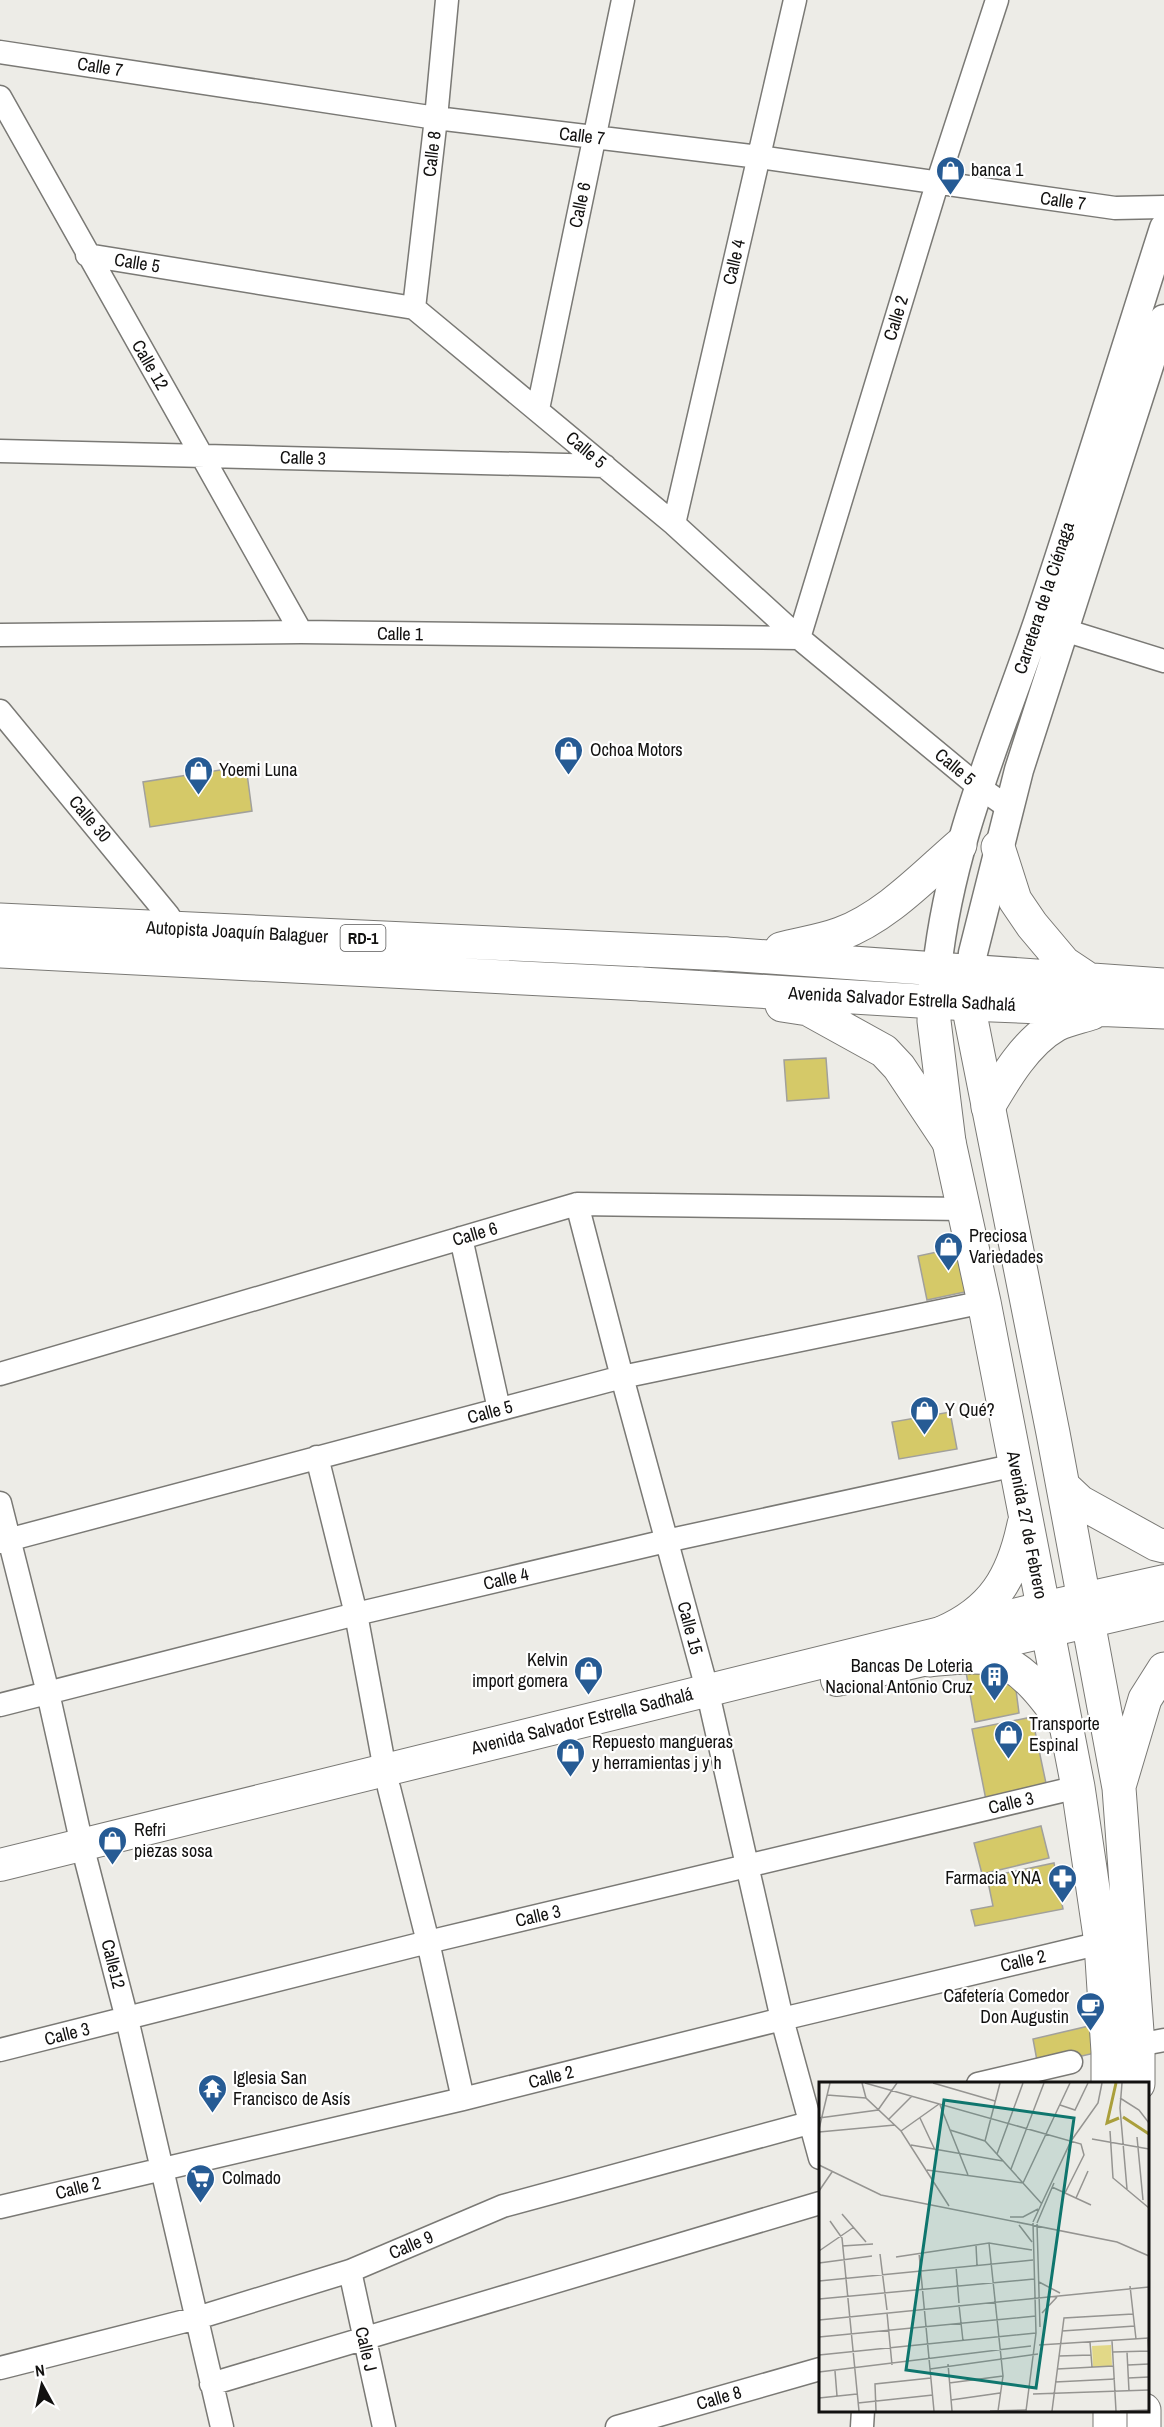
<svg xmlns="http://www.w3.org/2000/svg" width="1164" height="2427" viewBox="0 0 1164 2427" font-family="'Archivo Narrow',sans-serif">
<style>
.building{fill:#d5c968;stroke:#a1a09c;stroke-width:1.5}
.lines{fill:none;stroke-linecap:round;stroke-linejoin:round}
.minor-casing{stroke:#7a7975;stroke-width:25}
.tertiary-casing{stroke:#7a7975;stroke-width:31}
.secondary-casing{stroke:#7a7975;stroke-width:34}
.primary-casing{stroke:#7a7975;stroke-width:35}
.trunk-casing{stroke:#7a7975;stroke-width:35}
.motorway-casing{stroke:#7a7975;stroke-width:35}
.minor{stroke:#fff;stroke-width:22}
.tertiary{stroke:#fff;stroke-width:28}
.secondary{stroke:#fff;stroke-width:32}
.primary{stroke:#fff;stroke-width:33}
.trunk{stroke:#fff;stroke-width:33}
.motorway{stroke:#fff;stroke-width:33}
.labels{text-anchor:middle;stroke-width:4.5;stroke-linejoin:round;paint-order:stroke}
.shield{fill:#fff;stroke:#595858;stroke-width:1.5}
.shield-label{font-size:16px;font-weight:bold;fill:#121110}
.street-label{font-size:18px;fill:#121110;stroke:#fff}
.poi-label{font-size:18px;fill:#121110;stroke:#fff;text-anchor:start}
.inset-river{fill:none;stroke:#aa9f3c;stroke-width:3}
.inset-road{fill:none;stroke:#959491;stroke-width:1.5}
.view{fill:#0f766e;fill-opacity:0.15;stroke:#0f766e;stroke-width:3}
.inset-edge{fill:none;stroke:#121110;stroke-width:3}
</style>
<rect width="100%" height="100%" fill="#edece7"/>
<path class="building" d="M246,766L252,811L150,827L143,782Z
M826,1058L829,1098L787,1101L784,1060Z
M970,1245L979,1289L927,1300L918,1256Z
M950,1412L957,1449L899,1459L892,1422Z
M966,1672L996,1675L1016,1690L1019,1713L975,1722Z
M1032,1717L1047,1788L986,1800L972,1729Z
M1041,1826L1049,1858L982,1874L974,1843Z
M1054,1863L1063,1909L975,1926L971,1910L993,1906L987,1877Z
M1089,2026L1095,2053L1038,2066L1033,2039Z"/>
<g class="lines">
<defs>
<path id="minor" d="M0,52L436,118L759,157L1115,208L1164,207
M0,97L301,632
M87,255L414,308L674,524L799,638L979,787L1009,808
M414,308L436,118L447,0
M538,409L623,0
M0,451L605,466
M674,524L795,0
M1048,625L1164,661
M0,635L301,632L799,638L937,184L997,0
M0,711L168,915L177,929
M577,1204L622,1377L707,1689L782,2019L820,2158
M461,1238L499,1409
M0,1374L577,1204L965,1209
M317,1457L356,1614L385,1770
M0,1503L48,1693L82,1845L127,2019L222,2427
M0,1542L622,1377L984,1302
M0,1705L356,1614L666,1541L1016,1465
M389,1788L428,1942L463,2099
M1138,2045L1164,2040
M0,2050L428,1942L1078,1787
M978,2084L1071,2062
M0,2207L463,2099L782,2019L1101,1943
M350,2271L384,2427
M0,2368L197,2318L350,2271L503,2206L820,2120
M211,2384L820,2203
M617,2427L820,2369
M862,2427L863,2410"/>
<path id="tertiary" d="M937,969C950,845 998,739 1038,622C1082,491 1122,359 1164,228
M971,971L973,953L1019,770L1164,319"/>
<path id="secondary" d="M837,1680L1164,1604
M0,1865L1042,1608L1164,1581"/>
<path id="primary" d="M936,974L934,1021L949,1142L984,1302L1078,1787L1101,1943L1108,2052V2084
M970,976L968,1004L1053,1433L1119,1788L1138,2045V2084
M1063,1486L1080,1502L1156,1544L1164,1546
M942,1633C993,1611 1013,1577 1024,1524
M929,1660C949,1658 970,1655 990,1658C1021,1663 1046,1698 1063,1722
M1120,1783L1145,1699L1164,1669
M1144,2410V2427
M1110,2427V2410"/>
<path id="trunk" d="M998,847L1015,900L1032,925L1064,963L1091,981
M781,949C800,944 821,941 840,934C886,917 924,876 960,845
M726,954L1164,985
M641,984L968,1004L1164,1012
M782,1005L808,1009L884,1051L899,1067L949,1142
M988,1107C1005,1078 1026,1042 1056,1025C1067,1019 1080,1017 1092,1013"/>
<path id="motorway" d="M0,920L726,954
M0,951L641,984"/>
</defs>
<use href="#minor" class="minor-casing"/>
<use href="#tertiary" class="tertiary-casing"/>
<use href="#secondary" class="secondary-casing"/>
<use href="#primary" class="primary-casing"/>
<use href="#trunk" class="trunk-casing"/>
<use href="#motorway" class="motorway-casing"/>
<use href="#minor" class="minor"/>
<use href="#tertiary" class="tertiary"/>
<use href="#secondary" class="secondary"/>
<use href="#primary" class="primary"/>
<use href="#trunk" class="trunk"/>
<use href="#motorway" class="motorway"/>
</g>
<defs>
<symbol id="shop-pin" viewBox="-11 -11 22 30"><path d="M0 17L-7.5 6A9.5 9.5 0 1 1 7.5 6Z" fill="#265b94" stroke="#fff"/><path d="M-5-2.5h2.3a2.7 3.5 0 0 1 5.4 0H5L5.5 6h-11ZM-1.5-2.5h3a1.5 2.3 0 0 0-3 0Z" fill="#fff"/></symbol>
<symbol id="building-pin" viewBox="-11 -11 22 30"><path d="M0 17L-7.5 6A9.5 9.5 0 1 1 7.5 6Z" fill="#265b94" stroke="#fff"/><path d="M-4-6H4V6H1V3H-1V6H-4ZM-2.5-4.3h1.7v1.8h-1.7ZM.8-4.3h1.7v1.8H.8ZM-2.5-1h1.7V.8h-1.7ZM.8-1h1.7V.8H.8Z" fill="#fff"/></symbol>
<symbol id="pharmacy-pin" viewBox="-11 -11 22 30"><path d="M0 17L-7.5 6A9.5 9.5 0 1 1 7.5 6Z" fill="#265b94" stroke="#fff"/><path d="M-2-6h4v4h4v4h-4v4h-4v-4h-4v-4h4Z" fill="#fff"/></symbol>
<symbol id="cafe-pin" viewBox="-11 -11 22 30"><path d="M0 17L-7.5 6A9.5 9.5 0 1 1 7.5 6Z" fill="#265b94" stroke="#fff"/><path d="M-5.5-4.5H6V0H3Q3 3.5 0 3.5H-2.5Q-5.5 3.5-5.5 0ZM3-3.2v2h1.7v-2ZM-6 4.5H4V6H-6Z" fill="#fff"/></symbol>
<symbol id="temple-pin" viewBox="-11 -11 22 30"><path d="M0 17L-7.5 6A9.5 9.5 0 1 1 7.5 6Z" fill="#265b94" stroke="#fff"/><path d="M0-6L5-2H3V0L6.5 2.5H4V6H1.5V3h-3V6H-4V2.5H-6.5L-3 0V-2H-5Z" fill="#fff"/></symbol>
<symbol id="supermarket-pin" viewBox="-11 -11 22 30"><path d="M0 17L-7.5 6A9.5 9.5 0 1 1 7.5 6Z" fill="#265b94" stroke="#fff"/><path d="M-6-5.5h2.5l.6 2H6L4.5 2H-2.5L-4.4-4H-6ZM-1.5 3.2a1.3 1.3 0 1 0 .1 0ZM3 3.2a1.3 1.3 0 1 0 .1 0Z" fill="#fff"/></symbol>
</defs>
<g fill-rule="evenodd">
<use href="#shop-pin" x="934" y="154" width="33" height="45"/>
<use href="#shop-pin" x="552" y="734" width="33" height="45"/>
<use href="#shop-pin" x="182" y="754" width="33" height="45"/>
<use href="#shop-pin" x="932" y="1230" width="33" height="45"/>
<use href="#shop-pin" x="908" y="1394" width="33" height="45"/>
<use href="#shop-pin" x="572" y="1654" width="33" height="45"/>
<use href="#building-pin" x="978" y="1660" width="33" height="45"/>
<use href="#shop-pin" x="992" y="1718" width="33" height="45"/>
<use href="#shop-pin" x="554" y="1736" width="33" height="45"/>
<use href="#shop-pin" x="96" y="1824" width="33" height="45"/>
<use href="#pharmacy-pin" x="1046" y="1862" width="33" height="45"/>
<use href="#cafe-pin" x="1074" y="1990" width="33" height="45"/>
<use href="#temple-pin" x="196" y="2072" width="33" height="45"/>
<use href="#supermarket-pin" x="184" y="2162" width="33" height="45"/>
</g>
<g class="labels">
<rect class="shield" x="340.5" y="925" width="45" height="26" rx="4.5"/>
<g class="shield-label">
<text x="363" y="944">RD-1</text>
</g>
<g class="street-label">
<text transform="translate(100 67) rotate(9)" y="6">Calle 7</text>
<text transform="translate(582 136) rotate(7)" y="6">Calle 7</text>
<text transform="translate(432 154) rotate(-83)" y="6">Calle 8</text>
<text transform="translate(1063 201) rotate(8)" y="6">Calle 7</text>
<text transform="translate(580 205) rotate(-78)" y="6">Calle 6</text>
<text transform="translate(734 262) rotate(-77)" y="6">Calle 4</text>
<text transform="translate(137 263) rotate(9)" y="6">Calle 5</text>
<text transform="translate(896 318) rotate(-73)" y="6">Calle 2</text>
<text transform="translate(150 365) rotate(60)" y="6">Calle 12</text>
<text transform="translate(586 450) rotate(40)" y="6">Calle 5</text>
<text transform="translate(303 458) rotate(2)" y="6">Calle 3</text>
<text transform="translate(1044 598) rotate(-72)" y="6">Carretera de la Ciénaga</text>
<text transform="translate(400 634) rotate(1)" y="6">Calle 1</text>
<text transform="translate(955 767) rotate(40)" y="6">Calle 5</text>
<text transform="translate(90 819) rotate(50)" y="6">Calle 30</text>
<text transform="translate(237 932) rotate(3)" y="6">Autopista Joaquín Balaguer</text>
<text transform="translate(902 999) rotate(3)" y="6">Avenida Salvador Estrella Sadhalá</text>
<text transform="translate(475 1234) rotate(-16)" y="6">Calle 6</text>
<text transform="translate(490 1412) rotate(-15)" y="6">Calle 5</text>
<text transform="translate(1027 1525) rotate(79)" y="6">Avenida 27 de Febrero</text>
<text transform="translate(506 1579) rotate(-13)" y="6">Calle 4</text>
<text transform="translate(690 1628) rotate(75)" y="6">Calle 15</text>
<text transform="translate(582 1721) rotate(-14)" y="6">Avenida Salvador Estrella Sadhalá</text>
<text transform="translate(1011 1803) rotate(-13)" y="6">Calle 3</text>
<text transform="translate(538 1916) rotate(-13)" y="6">Calle 3</text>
<text transform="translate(1023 1961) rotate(-13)" y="6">Calle 2</text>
<text transform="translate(113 1964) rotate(76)" y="6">Calle12</text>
<text transform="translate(67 2034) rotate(-14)" y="6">Calle 3</text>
<text transform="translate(551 2077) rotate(-14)" y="6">Calle 2</text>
<text transform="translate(78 2188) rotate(-14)" y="6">Calle 2</text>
<text transform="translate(411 2245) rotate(-23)" y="6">Calle 9</text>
<text transform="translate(366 2349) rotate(77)" y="6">Calle J</text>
<text transform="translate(719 2398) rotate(-16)" y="6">Calle 8</text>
</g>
<g class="poi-label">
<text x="971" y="176">banca 1</text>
<text x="590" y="756">Ochoa Motors</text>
<text x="219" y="776">Yoemi Luna</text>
<text x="969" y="1242">Preciosa<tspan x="969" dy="21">Variedades</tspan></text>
<text x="945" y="1416">Y Qué?</text>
<text x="568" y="1666" text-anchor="end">Kelvin<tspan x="568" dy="21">import gomera</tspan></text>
<text x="973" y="1672" text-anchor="end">Bancas De Loteria<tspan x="973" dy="21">Nacional Antonio Cruz</tspan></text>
<text x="1029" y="1730">Transporte<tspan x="1029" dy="21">Espinal</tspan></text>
<text x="592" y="1748">Repuesto mangueras<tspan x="592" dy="21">y herramientas j y h</tspan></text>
<text x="134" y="1836">Refri<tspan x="134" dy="21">piezas sosa</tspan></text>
<text x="1041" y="1884" text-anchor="end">Farmacia YNA</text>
<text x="1069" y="2002" text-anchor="end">Cafetería Comedor<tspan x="1069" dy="21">Don Augustin</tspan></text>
<text x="233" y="2084">Iglesia San<tspan x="233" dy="21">Francisco de Asís</tspan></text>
<text x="222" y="2184">Colmado</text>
</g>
</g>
<g transform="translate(819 2082)">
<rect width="330" height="330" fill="#edece7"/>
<path d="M292,263L293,284L274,285L273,264Z" fill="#e2d887"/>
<path class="inset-river" d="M297,1L288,41L300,36M304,35L330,52"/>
<path class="inset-road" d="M43,1L47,16L82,49L130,124M46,1L262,62L265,73L246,111M114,1L176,19M303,1L301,26L308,107M8,13L47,16M301,16L320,28L330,41M121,23L149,93M241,23L256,28L269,1M0,36L59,28L78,1M101,36L116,68M69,38L93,14M0,47L11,1M131,48L166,59L223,122M82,49L120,22M291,49L294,96L330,126M0,50L76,43M318,55L324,118M273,57L330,67M166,59L181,1M92,63L184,79M178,72L204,1M0,83L62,113L298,160L330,174M192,87L225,1M108,88L204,101L251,1M233,105L272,123M0,109L13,90M257,116L269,89M23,132L47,160M191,135H204L219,127M11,139L23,156L40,329M214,140L252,59L279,21L283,1M218,141L235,101M218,142L221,245M200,143L213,160M170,161L184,294L179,329M157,163L158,183M23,164L54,162M0,169L35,145M100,171L115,329M61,172L68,228M77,175L170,161L213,168M0,181L53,174M137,185L140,221M0,199L214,178M220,200L241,211M311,204L317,257M0,217L215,197M140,223L144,259M68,231L73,283M223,231L238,215M0,238L330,205M243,249L316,244M0,255L217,234M329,256L330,278M293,259L297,329M271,260L273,285M220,263L330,256M294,270L330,269M308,270L310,309M0,273L217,251M240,274L272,273M129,282L133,329M309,283L330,282M111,287L219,272M238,287L294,284M16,289L18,314M0,290L212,264M309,296L330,295M236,300L296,297M130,301L184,294M214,312L330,308M0,316L38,312M132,318L181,311M39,321L114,313M57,329L56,302L112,296M171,329L208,328M207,329L217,251L214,141M233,329L245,236L314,232M301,329L330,328"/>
<path class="view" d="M125,18L255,36L217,306L87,288Z"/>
<rect width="330" height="330" class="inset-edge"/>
</g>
<g transform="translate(42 2385) rotate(352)" stroke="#ffffff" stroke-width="4.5" paint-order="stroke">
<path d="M0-4.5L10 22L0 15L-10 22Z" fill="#121110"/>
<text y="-9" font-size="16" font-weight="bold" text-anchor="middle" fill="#121110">N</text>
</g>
</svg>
